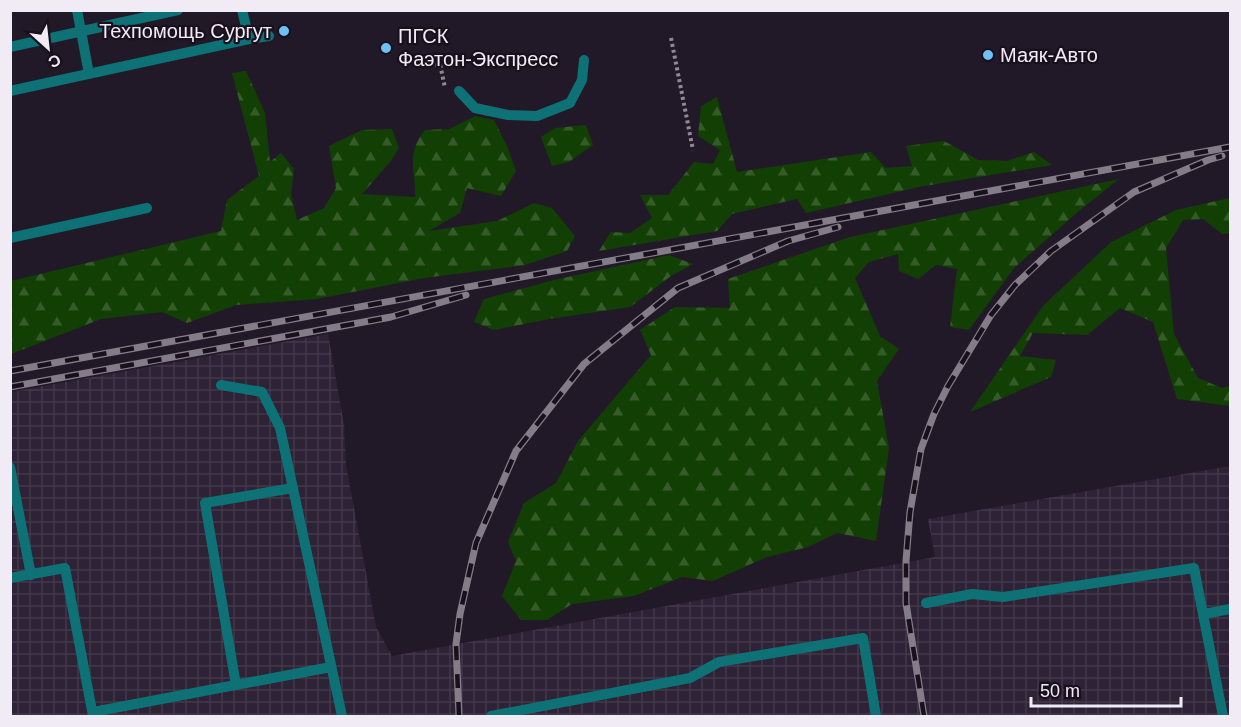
<svg xmlns="http://www.w3.org/2000/svg" width="1241" height="727" viewBox="0 0 1241 727" font-family="Arial,sans-serif">
<style>
.industrial{fill:url(#industrial-grid)}
.forest{fill:url(#forest-firs)}
.lines{fill:none;stroke-linecap:round;stroke-linejoin:round}
.path{stroke:#908995;stroke-width:4;stroke-dasharray:3 3;stroke-linecap:butt}
.service{stroke:#0e7176;stroke-width:10}
.rail-casing{stroke:#847d89;stroke-width:7}
.rail{stroke:#19101e;stroke-width:4.5;stroke-dasharray:14;stroke-linecap:butt}
.poi-dot{fill:#6ec2f3;stroke:#19101e;stroke-width:2}
.labels{text-anchor:middle;stroke-width:4.5;stroke-linejoin:round;paint-order:stroke}
.poi-label{font-size:20px;fill:#f1ebf5;stroke:#19101e;text-anchor:start}
</style>
<defs>
<pattern id="industrial-grid" width="8" height="8" patternUnits="userSpaceOnUse" patternTransform="scale(1.5)"><rect width="8" height="8" fill="#2d2236"/><path d="M0 4h8M4 0v8" fill="none" stroke="#42384a"/></pattern>
<pattern id="forest-firs" width="22" height="20" patternUnits="userSpaceOnUse" patternTransform="scale(1.5)"><rect width="22" height="20" fill="#123f03"/><path d="M5 1l3.5 6h-7zM16 11l3.5 6h-7z" fill="#355b28"/></pattern>
</defs>
<rect width="100%" height="100%" fill="#221928"/>
<path class="industrial" d="M328,334L344,425L346,465L376,627L392,656L935,557L928,519L1230,466V716H11V392Z"/>
<path class="forest" d="M246,71L265,113L270,162L281,153L294,169L291,194L297,220L324,208L336,188L329,146L362,130L392,129L399,148L390,162L362,194L415,197C416,168 405,156 425,130L449,129L475,116L494,120L507,146L516,171L501,196L467,188L460,213L429,231L497,221L534,203L552,208L575,236L567,251L525,265L424,278L317,299L236,305L187,323L162,312L101,319L11,354V281L221,231L227,200L259,176L232,73Z
M717,97L737,172L871,152L886,168L912,166L906,146L944,141L978,160L1007,161L1034,152L1052,165L919,187L806,213L797,199L732,214L717,231L599,251L611,232L630,233L652,218L640,195H668L694,162L713,164L720,150L698,136L701,106Z
M586,125L593,145L569,162L552,166L541,137L555,128Z
M1119,179L1079,211L1014,268L969,330L950,327L957,269L936,265L918,279L899,271L898,254L869,262L855,278L880,336L899,349L877,381L889,448L876,541L837,533L808,547L767,557L713,581L682,577L634,596L572,604L547,620H521L502,596L516,561L508,542L524,503L556,483L578,441L651,355L640,330L675,307L730,308L728,279L850,237Z
M1230,198V233L1222,234L1203,219L1183,220L1166,248L1174,334L1198,378L1222,388L1230,386V406L1177,399L1153,322L1120,308L1087,335L1033,333L1020,356L1056,360L1051,377L970,412L1043,306L1111,242L1176,210Z
M669,255L693,264L671,276L630,307L549,319L494,330L474,322L484,299L554,280Z"/>
<g class="lines">
<path class="path" d="M671,38L693,150
M435,65L440,64L445,88"/>
<path class="service" d="M77,10L89,74
M249,39L269,36
M10,47L178,10
M10,91L249,39L242,10
M459,91L475,108L508,115L537,116L570,103L582,80L584,60
M10,238L147,208
M221,385L262,392L280,428L342,716
M10,467L31,575
M10,578L65,568L93,716
M926,603L972,594L1003,597L1194,568L1223,716
M1204,614L1230,609
M236,685L205,503L293,488
M93,712L331,667
M491,716L690,678L719,662L863,638L876,716"/>
<defs>
<path id="rail" d="M10,371L1230,147
M10,387L391,317L466,295
M459,716L456,644L460,614L476,543L516,451L584,364L678,288L788,241L838,227
M924,716L906,603V561L910,512L921,449L934,414L948,386L991,315L1015,285L1051,251L1134,192L1208,160L1222,156"/>
</defs>
<use href="#rail" class="rail-casing"/>
<use href="#rail" class="rail"/>
</g>
<g class="poi-dot">
<circle cx="284" cy="31" r="6"/>
<circle cx="386" cy="48" r="6"/>
<circle cx="988" cy="55" r="6"/>
</g>
<g class="labels">
<g class="poi-label">
<text x="272" y="38" text-anchor="end">Техпомощь Сургут</text>
<text x="398" y="43">ПГСК<tspan x="398" dy="23">Фаэтон-Экспресс</tspan></text>
<text x="1000" y="62">Маяк-Авто</text>
</g>
</g>
<rect width="1241" height="727" fill="none" stroke="#f1ebf5" stroke-width="24"/>
<g transform="translate(48 48) rotate(153)" stroke="#19101e" stroke-width="4.5" paint-order="stroke">
<path d="M0-4.5L10 22L0 15L-10 22Z" fill="#f1ebf5"/>
<text y="-9" font-size="16" font-weight="bold" text-anchor="middle" fill="#f1ebf5">С</text>
</g>
<path d="M1031 697v9h150v-9" fill="none" stroke="#f1ebf5" stroke-width="3"/>
<text x="1040" y="697" font-size="18" fill="#f1ebf5" stroke="#19101e" stroke-width="4.5" paint-order="stroke">50 m</text>
</svg>
